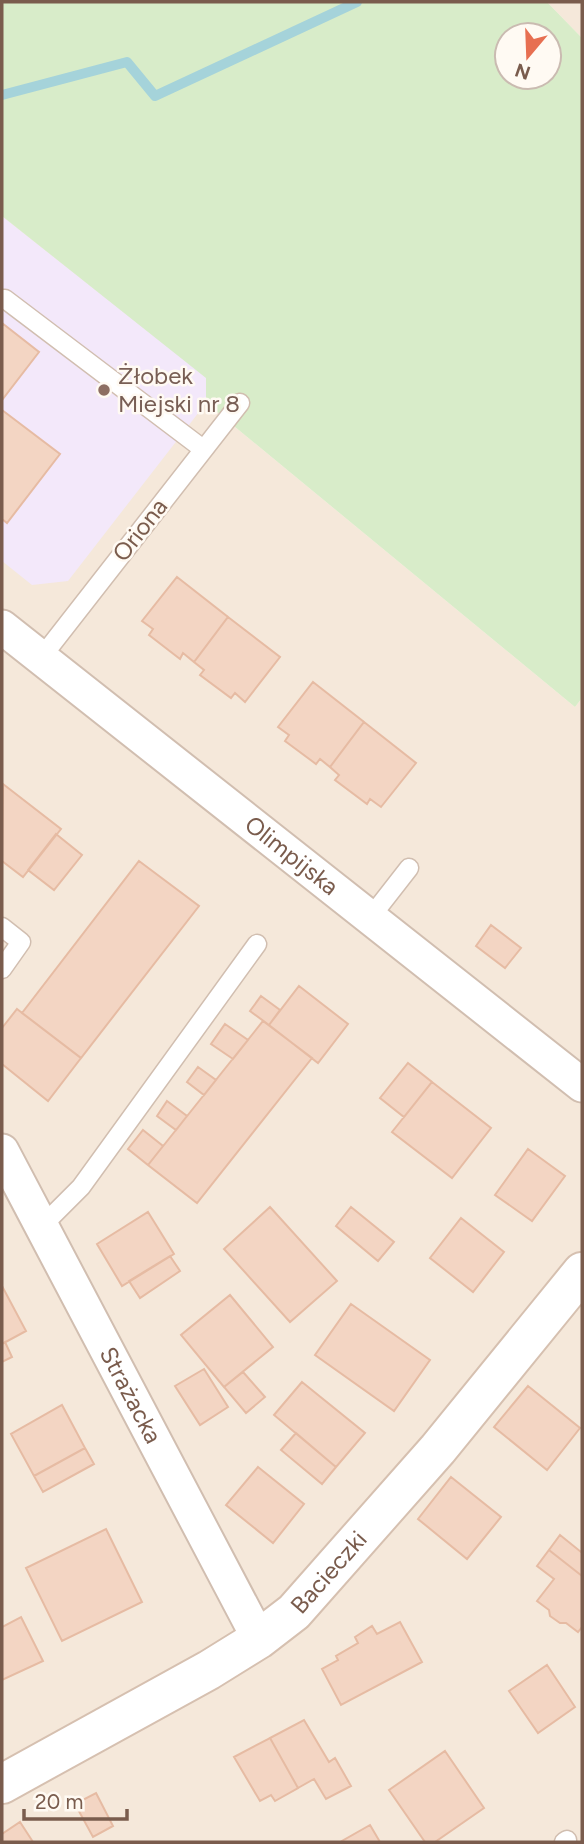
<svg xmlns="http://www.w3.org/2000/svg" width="584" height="1844" viewBox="0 0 584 1844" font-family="Figtree,sans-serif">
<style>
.residential{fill:#f5e8da}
.education{fill:#f3e8fa}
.green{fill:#d8ecc9;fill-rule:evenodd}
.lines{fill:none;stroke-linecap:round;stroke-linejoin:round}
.stream{stroke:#a5d3da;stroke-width:10}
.building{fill:#f3d5c3;stroke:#e6bba3;stroke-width:2}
.lane-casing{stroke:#d1beb0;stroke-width:21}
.street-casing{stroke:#d1beb0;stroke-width:37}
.secondary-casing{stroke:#d6c0b0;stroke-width:42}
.lane{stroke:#fff;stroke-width:18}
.street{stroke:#fff;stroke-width:33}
.secondary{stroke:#fff;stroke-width:38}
.education-dot{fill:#8d6e63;stroke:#fffaf3;stroke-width:2.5}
.labels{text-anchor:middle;stroke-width:5;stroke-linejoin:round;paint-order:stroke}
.education-label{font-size:24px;fill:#785e54;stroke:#fffaf3;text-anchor:start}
.street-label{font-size:24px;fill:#7a5c4d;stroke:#fffaf3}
</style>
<rect width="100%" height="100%" fill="#fdf6ec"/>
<path class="residential" d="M547,2H582V38Z
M2,216L207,378L206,403L575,707L582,698V1842H2Z"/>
<path class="education" d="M2,216L207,378L206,403L68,581L32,585L2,561Z"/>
<path class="green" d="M2,2H547L582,38V698L575,707L206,403V378L2,216ZM507,35H549V77H507Z"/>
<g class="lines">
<path class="stream" d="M2,95L127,62L155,96L357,2"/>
</g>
<path class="building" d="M2,323L39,352L2,400Z
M2,410L60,454L7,523L2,519Z
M177,577L228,617L194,662L183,653L180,659L149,635L153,629L142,621Z
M228,617L280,657L245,702L235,693L231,698L200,675L204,670L194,662Z
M313,682L364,722L330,767L320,759L316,764L285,741L289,735L278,727Z
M364,722L416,763L381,807L370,799L367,804L335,780L339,775L330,767Z
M3,784L61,829L23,877L2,861Z
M56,834L82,855L54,890L28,870Z
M139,861L199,906L81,1058L22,1013Z
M491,925L521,948L505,968L476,946Z
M299,986L348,1024L318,1063L269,1025Z
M261,996L280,1010L269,1025L250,1011Z
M17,1009L81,1058L48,1101L2,1064V1028Z
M263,1021L312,1058L197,1203L148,1165Z
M225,1024L248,1040L233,1059L211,1044Z
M408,1063L432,1082L404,1117L380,1098Z
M198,1067L216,1080L204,1095L187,1082Z
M432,1082L491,1128L452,1178L392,1132Z
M167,1101L187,1116L176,1130L157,1116Z
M143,1130L163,1146L148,1165L128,1149Z
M528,1149L565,1176L532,1221L495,1195Z
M270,1207L337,1281L290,1322L224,1249Z
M351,1207L394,1242L378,1261L336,1226Z
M148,1212L174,1254L122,1286L97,1244Z
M461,1218L504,1252L473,1292L430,1258Z
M170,1256L180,1271L140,1298L129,1281Z
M2,1286L26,1331L2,1344Z
M230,1295L273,1347L224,1387L181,1335Z
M351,1304L430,1360L394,1411L315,1355Z
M5,1342L12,1357L2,1362V1344Z
M204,1369L228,1407L200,1425L175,1386Z
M243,1372L265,1397L246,1413L224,1387Z
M302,1382L365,1433L336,1467L274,1415Z
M528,1386L580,1428L547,1470L494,1427Z
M62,1405L85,1448L34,1476L11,1434Z
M296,1433L336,1467L322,1484L281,1450Z
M85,1448L94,1464L43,1492L34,1476Z
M258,1467L304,1504L273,1543L226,1505Z
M451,1477L501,1517L467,1559L418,1519Z
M106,1529L142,1602L62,1641L26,1568Z
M560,1535L581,1552L582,1550V1576L549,1550Z
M549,1550L582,1576V1627L578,1632L566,1623H560L550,1616L549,1610L537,1601L554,1579L537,1566Z
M21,1617L43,1661L2,1680V1627Z
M400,1622L422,1662L341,1705L322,1669L338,1660L336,1656L358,1643L355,1637L372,1626L377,1634Z
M547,1665L575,1707L538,1733L509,1691Z
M304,1720L329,1762L335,1758L351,1786L326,1799L314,1779L298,1788L270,1738Z
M270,1738L298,1788L275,1801L271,1795L260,1801L234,1757Z
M445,1751L484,1808L435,1842H425L389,1790Z
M96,1793L113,1826L93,1837L75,1804Z
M20,1822L33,1842H2V1834Z
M370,1825L380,1842H343L342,1841Z"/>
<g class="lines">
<defs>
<path id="lane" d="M5,299L203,449
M41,658L240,403
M370,918L409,868
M2,927L21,942L2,969
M41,1227L81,1187L257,944
M564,1842L567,1840"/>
<g id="street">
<path id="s1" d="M2,627L582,1085"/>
<path id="s2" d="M2,1151L259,1639"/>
</g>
<g id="secondary">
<path id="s3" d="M2,1784L209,1670L259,1639L294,1612L438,1449L582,1272"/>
</g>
</defs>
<use href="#lane" class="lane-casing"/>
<use href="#street" class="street-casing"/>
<use href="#secondary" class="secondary-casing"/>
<use href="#lane" class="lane"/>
<use href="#street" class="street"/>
<use href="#secondary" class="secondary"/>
</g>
<circle class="education-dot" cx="104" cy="390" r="7"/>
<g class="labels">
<g class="education-label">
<text x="118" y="384">Żłobek<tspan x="118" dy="28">Miejski nr 8</tspan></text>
</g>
<g class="street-label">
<text transform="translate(140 530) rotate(-52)" y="8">Oriona</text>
<text dy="8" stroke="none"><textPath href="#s1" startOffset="369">Olimpijska</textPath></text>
<text dy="8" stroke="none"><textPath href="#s2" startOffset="276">Strażacka</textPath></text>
<text dy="8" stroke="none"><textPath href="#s3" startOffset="392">Bacieczki</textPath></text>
</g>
</g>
<rect width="584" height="1844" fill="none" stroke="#7a5c4d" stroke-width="7"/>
<g transform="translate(528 56) rotate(199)"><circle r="33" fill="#fffaf3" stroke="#cabbb1" stroke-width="2"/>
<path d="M0-5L12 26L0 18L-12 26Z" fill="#e76f51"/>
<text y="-10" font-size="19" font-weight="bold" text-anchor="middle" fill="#7a5c4d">N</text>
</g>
<path d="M24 1809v10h103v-10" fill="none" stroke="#7a5c4d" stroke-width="3.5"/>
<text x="35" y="1809" font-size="21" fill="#7a5c4d" stroke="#fffaf3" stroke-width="5" paint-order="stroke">20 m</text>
</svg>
